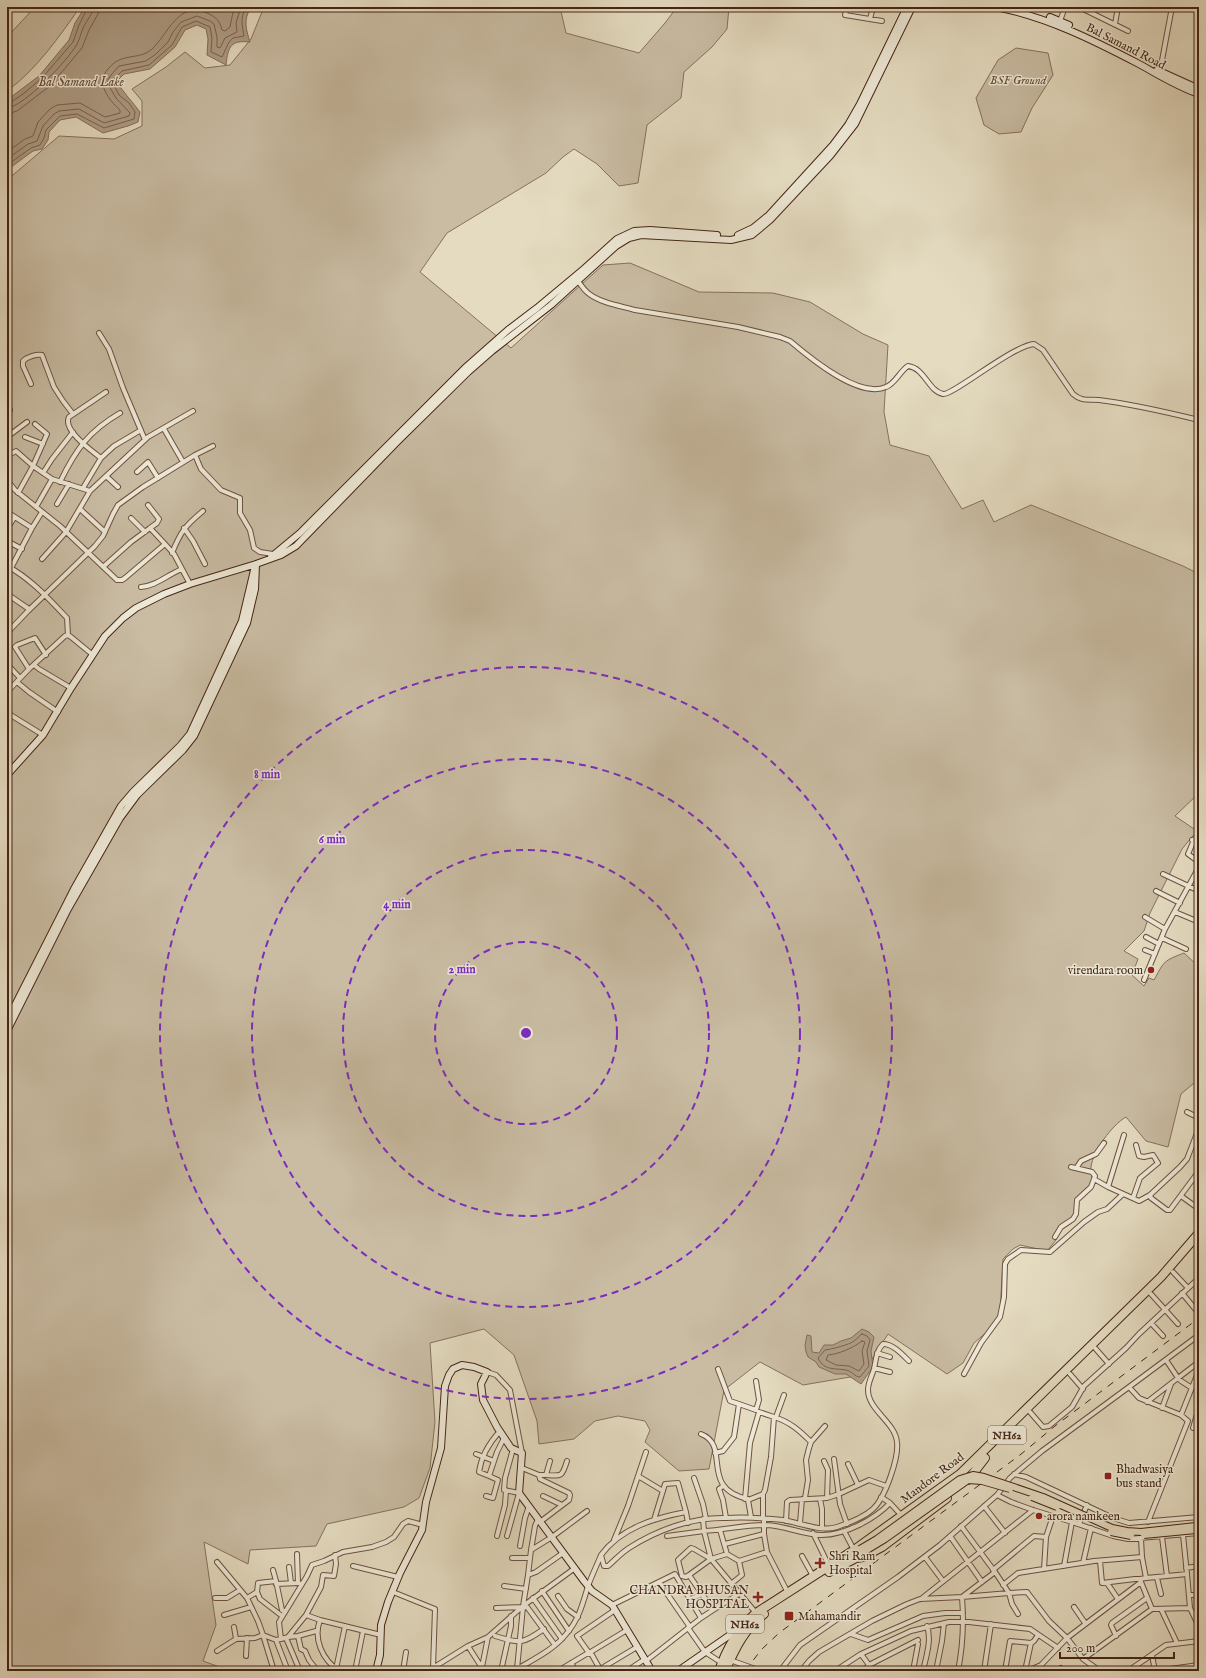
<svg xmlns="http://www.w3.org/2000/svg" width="1206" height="1678" viewBox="0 0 1206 1678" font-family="'IM FELL English',serif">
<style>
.green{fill:#c9bca3;stroke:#87705c}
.water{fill:#ae9d86;stroke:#846d59}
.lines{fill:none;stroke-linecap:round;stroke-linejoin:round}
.shore{stroke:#7a614e;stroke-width:1}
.street-casing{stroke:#6d5240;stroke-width:6}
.secondary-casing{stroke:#452515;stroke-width:8}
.highway-casing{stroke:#452515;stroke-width:10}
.street{stroke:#ede8d6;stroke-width:4}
.secondary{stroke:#ede8d6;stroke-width:6}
.highway{stroke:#e4dbc0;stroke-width:8}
.rail{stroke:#452515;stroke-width:1;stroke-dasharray:7 7;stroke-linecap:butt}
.primary-bridge-casing{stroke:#452515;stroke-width:8;stroke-linecap:butt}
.primary-bridge{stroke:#e4dbc0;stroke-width:6}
.ring{fill:none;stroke:#7b2cbf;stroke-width:2;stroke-dasharray:7 5}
.poi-dot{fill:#8f2418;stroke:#ede8d6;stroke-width:1.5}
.labels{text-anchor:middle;stroke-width:3;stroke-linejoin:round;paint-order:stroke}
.shield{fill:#ede8d6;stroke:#77604f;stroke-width:1}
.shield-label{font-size:11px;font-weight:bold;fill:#452515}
.street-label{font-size:12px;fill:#452515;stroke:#ede8d6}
.park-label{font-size:12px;font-style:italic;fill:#664b38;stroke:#ede8d6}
.poi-label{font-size:12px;fill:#452515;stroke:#ede8d6;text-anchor:start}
.water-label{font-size:13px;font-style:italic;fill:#644937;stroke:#ede8d6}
.centre{fill:#7b2cbf;stroke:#ede8d6;stroke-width:2}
.ring-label{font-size:12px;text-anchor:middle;font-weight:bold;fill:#7b2cbf;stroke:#ede8d6;stroke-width:3;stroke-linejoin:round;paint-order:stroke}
</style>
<rect width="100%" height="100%" fill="#e4dbc0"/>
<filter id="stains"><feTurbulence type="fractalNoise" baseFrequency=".005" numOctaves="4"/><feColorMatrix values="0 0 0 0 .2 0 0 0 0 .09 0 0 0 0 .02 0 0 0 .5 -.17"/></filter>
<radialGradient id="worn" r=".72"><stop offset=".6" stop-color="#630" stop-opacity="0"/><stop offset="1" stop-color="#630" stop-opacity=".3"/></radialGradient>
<path class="green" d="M35,7H80C60,36 36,70 7,91V37Z
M264,7H560L566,33L639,53L665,23L677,7H729L727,29L712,47L684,72L681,98L647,125L638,183L619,186L597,164L574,149L563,157L546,173L447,233L420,272L511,348L603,265L630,263L699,292L773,293L810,302L863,334L888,345L884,412L890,445L929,456L962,509L983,500L994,522L1031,505L1183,566L1199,574V793L1175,816L1197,831L1182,849L1150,913L1144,931L1124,951L1138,959L1132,975L1144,986L1149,978L1154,980C1157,975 1159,970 1162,966C1166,959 1177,956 1184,953L1199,967V1079L1181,1094L1168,1147L1146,1141L1126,1117C1112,1125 1093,1151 1091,1167C1090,1171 1092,1177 1093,1182L1076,1205L1073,1222L1060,1231L1056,1240L1047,1251L1020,1245L1013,1249L1003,1259L1000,1313L988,1331L974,1343L963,1363L947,1374L888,1334L862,1375L803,1385L760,1362L724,1390L709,1469L679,1471L645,1442L650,1430L645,1421L618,1416L595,1421L574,1439L539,1444L537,1421L514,1355L484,1329L430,1343L435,1422L430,1468L419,1498L404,1507L327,1524L316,1546L250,1550L248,1564L204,1542L216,1625L203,1661L231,1671H7V180L59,136L114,139L142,126V101L132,89L166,67L185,52L205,68L230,65L251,39Z
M1016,48L1048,53L1053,75L1032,108L1021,132L999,134L984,125L976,98L998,60Z"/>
<path class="water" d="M85,7H251C243,20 246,29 250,42C231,40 228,46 226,65L207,55L208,39L206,29L197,25L185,30L175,47L150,69L124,74L117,81C123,93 132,101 140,112L138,122L128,126L103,133L76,117L60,120L49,132L48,140L42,149L33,151L7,170V100L39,76L69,40L75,23Z
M862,1329L869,1332L874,1337L871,1351L873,1367L861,1384L846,1374H835L819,1367L816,1362L808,1357L806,1352L805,1345L807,1335L811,1336L812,1352L819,1353L824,1345H833L841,1341L851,1338Z"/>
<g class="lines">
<path class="shore" d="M7,103L11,102L23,94L42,78L73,42L79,25L88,7
M7,108C24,107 69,59 77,44C80,39 81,32 84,26C87,20 93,14 93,7
M7,114L17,111L50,86L82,48L89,30L98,14L99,7
M7,152L25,139L33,136L38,122L50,109L57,105L80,103L105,117L120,113V110C109,100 95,83 108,69C111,66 113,63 117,61C128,55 141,58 151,50C168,35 178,0 207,13C216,17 220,21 222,30L225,31L230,27L234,7
M7,159L28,144L37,141L43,126L54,114L59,111L79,109L104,123L129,116L130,113L116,98L109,86L108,80L111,75L119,66L146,61L156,54L168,42L173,32L181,22L197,16L210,21L214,24L217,37V47L220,48L225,38L237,32L236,23L241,7
M7,165L31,148L40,145L44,138L46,130L60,116L77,114L104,128L134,119L135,112L129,103L119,95L113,83L114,79L122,71L149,65L172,45L182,27L196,21L210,27L212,38L211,52L222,57L229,42L233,38L244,36C242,25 240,17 246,7
M862,1334L867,1336L870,1340L867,1351L869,1366L860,1377C855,1377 852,1371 846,1370C835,1368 824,1371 818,1358L825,1350C832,1349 849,1345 854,1341C857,1339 859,1336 862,1334Z
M862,1341L865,1342L862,1351L864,1364L859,1371L849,1366L836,1365L826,1360L828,1355C839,1354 853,1348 862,1341Z"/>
<defs>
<path id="street" d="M847,7L845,15L882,21
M1079,7L1128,31
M1093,13L1095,7
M870,19L873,7
M1060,21L1065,7
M1115,24L1118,7
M1160,71L1172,7
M578,281C581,285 584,290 588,293C600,303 621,306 635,310L738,327L780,337L790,341C810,358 859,399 886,387C895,384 900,371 908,366C925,368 928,391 943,394C952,396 1012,346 1034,344L1043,350L1073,394C1082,402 1089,399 1099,400C1133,404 1166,412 1199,420
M99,333L109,349L123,388L145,440
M31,384L23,366V361C27,357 36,354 42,355L54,387L63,401L73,414
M7,404L10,410L7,417
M164,429L183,462
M7,437L27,422
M25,437L43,444
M195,455L213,446
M7,456L16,451L33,466L47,434L35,424
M101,458C92,451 62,430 69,417L106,392
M137,472L148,462L158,478
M43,473L52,459L73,432
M106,476L118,487
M7,480L15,490L60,526L117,580H122L125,578L165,544L174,554L190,584
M60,482C76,449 89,431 120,413
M83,488L101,458L114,446L141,430
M18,493L33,466L52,479
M57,504L69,484
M148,505L159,519L157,523L150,528
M36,507L52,479L90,491
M80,509L105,532
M7,512L32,528L11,568
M131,518L145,532
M32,528L42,512
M184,528L193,541L205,564
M7,529L14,518
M7,541L22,549
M172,553C181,531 185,526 203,511
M42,559L66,532L90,491L148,437L193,411
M7,566C30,578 49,599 67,618L68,635
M103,567L131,542L150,528L165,544
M141,587C156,586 167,575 182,569
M7,594L29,609
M7,633L28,611L95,546L103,536L113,514L118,505L143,487L195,455L201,469L221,490L240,498V513L250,530L254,548L260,552L273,554
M7,664L20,678
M34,665L39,669L71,688
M29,669L15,647L17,645L35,638L46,655
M17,682L29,692L58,712
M7,692L29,669L65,636L68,635L71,637L93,655
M9,714L43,735
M1192,840L1196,839L1199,833
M1194,840L1188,854L1199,862
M1163,874L1199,891
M1156,891L1180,903
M1175,912L1199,922
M1145,917L1165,929
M1146,937L1159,944
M1162,938L1186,949
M1145,950L1155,954
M1144,980L1165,929L1199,867
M1198,1093L1199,1094
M1187,1112L1199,1118
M1124,1135L1108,1187L1139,1201L1150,1195L1180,1167L1187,1159L1199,1128
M1071,1167L1092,1172L1095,1176L1094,1179
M1077,1167L1081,1161L1096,1154L1104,1143
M1150,1195L1151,1198L1167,1210H1170L1199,1171
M1181,1196L1199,1209
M1133,1198L1140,1178L1158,1163L1153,1155L1144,1157L1139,1156L1136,1145
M1055,1237L1061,1227L1073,1219L1076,1214L1077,1200L1091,1187L1094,1179L1108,1187
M1173,1272L1188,1288
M1182,1293L1196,1310
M1151,1294L1178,1324
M1151,1323L1163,1336
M1095,1348L1109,1364
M877,1353L890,1357
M1166,1360L1178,1378L1199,1362
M874,1368L890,1372
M487,1372L496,1375L510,1390L522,1453
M964,1374L981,1343L1000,1317L1004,1297L1005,1264L1008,1259L1021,1250L1050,1252L1084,1222L1098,1212L1107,1209L1123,1194
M1070,1374L1083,1389
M1129,1387L1199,1335
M1147,1402L1178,1378L1181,1381L1192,1388
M739,1404L756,1410L759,1400L756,1381
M1162,1408L1171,1384
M1030,1412L1043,1427L1049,1426L1072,1407L1084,1386L1126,1348L1139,1334L1199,1278
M776,1417L784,1395
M1193,1428L1199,1407
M701,1434C732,1446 698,1488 748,1499
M715,1453L723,1451L734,1437L739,1404L730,1401L718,1369
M476,1454L494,1461
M834,1459L840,1504L847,1524
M824,1461L828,1470L827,1498
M848,1464L858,1485
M522,1468L539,1475H546L550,1461
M1014,1474L1026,1477L1113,1518L1129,1523L1199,1517
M539,1475L540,1479L569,1493L570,1495L569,1500L540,1522
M546,1475C562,1476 562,1477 567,1461
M489,1476L479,1472C481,1457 490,1442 500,1431
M638,1476L646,1452
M694,1478L703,1504L706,1519
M997,1495L1011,1502L1033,1510L1072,1522L1113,1536L1128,1539L1199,1533
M486,1496L493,1498L498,1480L489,1476L497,1452L504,1438
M543,1496L562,1505
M805,1498L808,1480L806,1460L809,1448L811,1442L825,1426
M745,1499L750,1443L759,1412L774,1417
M820,1499L822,1509V1528
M890,1503L902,1516
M984,1506L1005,1533
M686,1512L688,1523
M751,1517L748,1500L763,1494L765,1490L771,1457L774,1417C790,1422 799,1430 811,1442
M726,1518C745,1517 764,1518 783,1520C800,1523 821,1532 837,1527C849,1523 863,1518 873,1509C885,1498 899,1458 897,1442C895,1422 868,1410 868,1390C868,1382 872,1376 874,1369C876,1360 876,1351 883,1344C893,1344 902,1354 909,1361
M763,1518V1494
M764,1518V1534L767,1552L788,1593
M538,1519L535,1526L531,1550L552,1537L587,1511
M786,1521L787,1502L790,1500L827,1498L839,1494L869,1480L886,1486
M1148,1522L1188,1421L1181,1415
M800,1523L802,1499
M1079,1524L1087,1505
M720,1530L727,1554L739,1561L767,1552
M844,1531L854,1550
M813,1533L829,1566
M497,1536L505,1505L506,1490
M507,1536L519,1493L504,1490L505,1478L513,1449
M667,1536L704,1531L703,1519
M950,1536L982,1582
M1141,1539L1142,1557
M614,1540L628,1506L638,1476L663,1491
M725,1544L764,1534
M520,1546L525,1518L529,1506
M531,1550L528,1575L536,1572L563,1553
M297,1554L298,1583
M601,1555C621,1528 654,1518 686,1512L678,1483L665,1484L654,1520
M802,1556L813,1576
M925,1557L943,1581
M512,1558H529
M711,1559L756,1613
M1100,1561L1102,1583L1135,1579H1140L1141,1582L1067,1638L1083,1659L1152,1609L1190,1608L1187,1574
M1083,1563L1091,1528
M353,1566L398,1577
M1064,1566L1072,1522
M289,1567L291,1583
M1186,1568L1199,1566
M1044,1569L1046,1537
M273,1570L276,1581
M993,1570L1034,1536L1046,1537L1053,1516
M528,1575L523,1606L575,1568
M689,1575L686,1577L682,1576L678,1560L691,1548L694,1549L711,1559L704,1531C724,1530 744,1525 765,1525C784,1525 803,1535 822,1535C845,1535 875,1519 890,1503L881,1497
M1167,1576L1187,1574L1183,1535
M1146,1578L1167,1576L1162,1537
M1157,1578L1161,1594
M659,1582L690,1627
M1141,1582L1152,1609
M1107,1583L1118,1599
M276,1584L299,1583
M731,1584L742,1575L739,1561
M1003,1585L1018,1573L1094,1561L1142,1557L1146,1578L1140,1579
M504,1586L526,1589
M542,1591L569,1631
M257,1592L260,1599L282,1616
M393,1592L435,1609L433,1668
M1189,1595H1199
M558,1596L567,1609L578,1617
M215,1598H227L240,1590
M247,1598L257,1592L258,1583L276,1581L282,1610L285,1612
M533,1598L562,1639
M690,1599L703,1594
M921,1599L1033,1510
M612,1605L675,1574L701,1618L646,1661
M1074,1607L1085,1623
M496,1608L527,1607L555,1645
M1190,1608L1199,1627
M1161,1609L1177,1643
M615,1610L577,1636L589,1653L627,1630
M713,1610L739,1594
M1018,1614L1012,1604L1009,1593L1027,1592L1049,1621L1067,1638L1041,1665L1028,1671
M224,1615L251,1607
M306,1615L321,1587L323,1575L334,1576L336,1564L335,1555
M701,1618L713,1610L689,1575L711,1559L727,1554
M234,1627L236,1639
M688,1628L705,1652L722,1663
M851,1634L868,1640L923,1616L945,1613H963
M298,1636L301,1649L305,1651L309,1660L316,1669
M495,1636C521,1644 522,1644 544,1629
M1116,1636L1111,1625L1112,1623L1147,1598
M288,1637L298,1636L316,1631
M286,1638L300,1671
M281,1639L288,1637L306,1615L320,1620
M468,1646L488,1637L522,1607
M217,1651L236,1639L255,1638L263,1635L258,1621L247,1598L217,1562
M861,1654L869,1665
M1152,1655L1155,1671
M246,1656L247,1638
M1083,1659L1100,1671
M730,1660L761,1671
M571,1663L576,1671
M482,1667L488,1637
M336,1669L345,1626
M517,1669C534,1659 555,1649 567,1633C579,1619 583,1603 588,1586C592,1575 597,1565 601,1555L604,1566H608C615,1560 621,1553 629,1548C657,1530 692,1517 726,1518L723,1500L719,1489L723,1486
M274,1671L263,1635L276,1640
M288,1671L276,1640L281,1639L279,1622L307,1576L312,1565L324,1561L343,1552L372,1547L386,1542L394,1537L403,1524L408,1521L423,1525
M339,1671C322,1659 313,1639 320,1620L381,1635
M355,1671L363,1631
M403,1671L406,1652
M428,1671L468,1646L484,1671
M501,1671L511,1626V1616
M513,1671L517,1669L523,1607
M558,1671L588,1653L592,1655L601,1671
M597,1671L637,1647
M627,1671L645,1659
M780,1671L800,1645L898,1577L940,1545L997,1495L1010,1478L1042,1451L1129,1387L1139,1398L1181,1415L1199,1370
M801,1671L809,1661L819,1652L872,1621L907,1604L920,1599L962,1597L995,1572L961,1526
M835,1671L861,1654L911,1631L949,1622H969L1030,1629L1058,1648
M862,1671L869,1665L918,1640
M913,1671L918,1644
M923,1671C926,1657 932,1640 927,1626
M936,1671L942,1641L944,1623
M958,1671C963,1646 964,1622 962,1597L1009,1593L995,1572
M984,1671L991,1624
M1005,1671L1010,1641L1031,1643
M1025,1671L1031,1643L1034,1641L1038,1635
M1059,1671L1061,1668
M1128,1671L1166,1645L1199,1641
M1155,1671L1199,1665"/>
<path id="secondary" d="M996,7C1047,17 1093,40 1139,64C1159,75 1178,87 1199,94
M1050,17L1069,25
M1157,70L1199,89
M738,235L753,228L769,215L833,145L848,125L860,104L907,7
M271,557L300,533L465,368L508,330L537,308L585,268L617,239L634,231L650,230L717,235
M7,775L43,735L71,688L105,636L123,618L136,608L164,594L190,584L256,564L281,555L296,546L398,441L468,372L492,351L551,305L616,246L629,238L641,235L731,240L752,235L770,220L830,156L855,124L912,7
M7,1021L74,889L121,806L133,792L180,746L190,734L242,621L255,566
M7,1031L68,909L120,818L137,795L183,750L194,736L247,623L255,589L256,564
M376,1671L380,1655L381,1625L388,1602L400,1573L422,1530L426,1502L441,1448L445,1386L449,1375L453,1369L462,1365L474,1367L487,1372L481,1384L483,1400L497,1427L511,1448L522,1453L519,1493L584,1581L592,1591L612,1605L652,1671
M678,1671L740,1628"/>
<path id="highway" d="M968,1480L985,1458
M829,1572L856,1558L863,1557L882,1547L947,1498
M719,1671C726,1650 739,1628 756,1613L854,1550L960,1474L1161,1277L1199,1233
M725,1671C735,1649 744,1629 764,1614"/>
</defs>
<use href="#street" class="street-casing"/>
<use href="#secondary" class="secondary-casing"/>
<use href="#highway" class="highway-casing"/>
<use href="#street" class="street"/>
<use href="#secondary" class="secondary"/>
<use href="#highway" class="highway"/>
<path class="rail" d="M745,1671L761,1650L779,1633L1020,1455L1055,1426L1199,1318"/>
<defs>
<path id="primary-bridge" d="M1032,1497L1057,1507
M1111,1532L1131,1536
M1144,1535L1196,1530
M860,1549L877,1539L960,1479L973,1475L984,1477L1043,1497L1112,1528L1127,1531L1141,1532L1196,1526
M862,1553L885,1539L968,1480L982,1481L1010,1489"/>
</defs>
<use href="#primary-bridge" class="primary-bridge-casing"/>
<use href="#primary-bridge" class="primary-bridge"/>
</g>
<g class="ring">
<circle cx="526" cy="1033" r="91"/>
<circle cx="526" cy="1033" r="183"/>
<circle cx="526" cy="1033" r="274"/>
<circle cx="526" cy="1033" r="366"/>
</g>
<g class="poi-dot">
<circle cx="1151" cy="970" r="4"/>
<rect x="1104" y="1472" width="8" height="8" rx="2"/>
<circle cx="1039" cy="1516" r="4"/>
<path d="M818 1557h4v4h4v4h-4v4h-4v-4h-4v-4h4z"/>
<path d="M756 1591h4v4h4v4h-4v4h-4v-4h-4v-4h4z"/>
<rect x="784" y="1611" width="10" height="10" rx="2"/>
</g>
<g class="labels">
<g class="shield">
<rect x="988" y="1426" width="38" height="18" rx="3"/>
<rect x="726" y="1615" width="38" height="18" rx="3"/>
</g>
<g class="shield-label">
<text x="1007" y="1439">NH62</text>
<text x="745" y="1628">NH62</text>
</g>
<g class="street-label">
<text transform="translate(1126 46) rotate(27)" y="4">Bal Samand Road</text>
<text transform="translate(932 1478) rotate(-37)" y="4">Mandore Road</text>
</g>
<g class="park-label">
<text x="1018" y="84">BSF Ground</text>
</g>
<g class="poi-label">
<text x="1143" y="974" text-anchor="end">virendara room</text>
<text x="1116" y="1473">Bhadwasiya<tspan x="1116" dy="14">bus stand</tspan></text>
<text x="1047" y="1520">arora namkeen</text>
<text x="829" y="1560">Shri Ram<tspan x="829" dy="14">Hospital</tspan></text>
<text x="749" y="1594" text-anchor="end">CHANDRA BHUSAN<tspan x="749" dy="14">HOSPITAL</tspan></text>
<text x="798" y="1620">Mahamandir</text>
</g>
<g class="water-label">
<text x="81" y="86">Bal Samand Lake</text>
</g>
</g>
<circle cx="526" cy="1033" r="6" class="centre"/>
<g class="ring-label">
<text x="267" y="778">8 min</text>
<text x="332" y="843">6 min</text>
<text x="397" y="908">4 min</text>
<text x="462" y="973">2 min</text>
</g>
<rect width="1206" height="1678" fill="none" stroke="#e4dbc0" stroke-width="24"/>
<rect x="8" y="8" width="1190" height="1662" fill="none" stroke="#452515" stroke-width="2"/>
<rect x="12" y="12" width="1182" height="1654" fill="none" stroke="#452515"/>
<path d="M1060 1652v6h114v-6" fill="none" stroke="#452515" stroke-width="2"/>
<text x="1066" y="1652" font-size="12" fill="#452515" stroke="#ede8d6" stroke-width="3" paint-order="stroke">200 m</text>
<rect width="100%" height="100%" filter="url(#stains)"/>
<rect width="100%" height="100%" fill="url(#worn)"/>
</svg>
